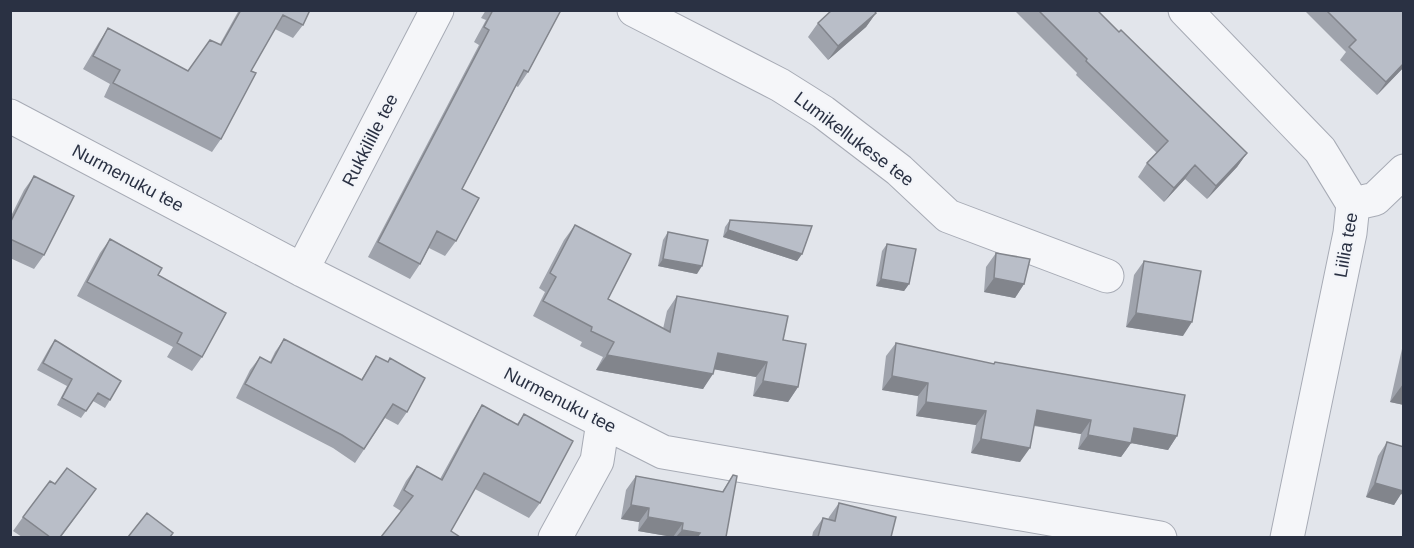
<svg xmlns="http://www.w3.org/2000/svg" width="1414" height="548" viewBox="0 0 1414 548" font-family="Arial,sans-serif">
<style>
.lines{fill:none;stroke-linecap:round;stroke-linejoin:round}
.minor-casing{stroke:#a7abb5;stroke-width:35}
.minor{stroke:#f5f6f9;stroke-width:33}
.wall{fill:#9fa3ac}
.shaded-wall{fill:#82858c}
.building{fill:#b9bec8;stroke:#82858c;stroke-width:1.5}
.labels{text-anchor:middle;stroke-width:4.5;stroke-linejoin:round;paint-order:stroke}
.street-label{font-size:18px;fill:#2a3143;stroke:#f2f4f8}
</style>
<rect width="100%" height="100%" fill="#e2e5eb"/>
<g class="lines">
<defs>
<path id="minor" d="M634,10L780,85L823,112L899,170L948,216L1107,276
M1185,10L1320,150L1353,204L1350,233L1287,538
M10,116L302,270L663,452L1160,538
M1353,204L1375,199L1404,171
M302,270L437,10
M555,538L597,461L603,422"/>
</defs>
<use href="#minor" class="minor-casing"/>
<use href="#minor" class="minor"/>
</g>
<path class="wall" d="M239,10H310L303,25L293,38L275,29L251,71L221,139L212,152L104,97L110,84L83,69L99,42L108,28L188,71L220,44Z
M486,10H561L528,72L518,87L516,86L462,189L456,241L445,256L429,248L420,264L410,279L368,257L479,45L474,42L486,20L481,18Z
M1018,10H1097L1119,32L1247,153L1237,167L1207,199L1185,179L1164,202L1138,177L1147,163L1157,153L1076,75L1077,73L1016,12Z
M1304,10H1404V67L1377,95L1340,60L1346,52Z
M874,11L876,13L866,27L828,60L808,37L818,23Z
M34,176L44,255L34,269L10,258V218L24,190Z
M730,220L802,254L797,261L723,237L725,227Z
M575,225L608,299L663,329L667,311L677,296L783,340L798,387L788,402L753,396L756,377L714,369L703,389L596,370L603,357L580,346L582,342L533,316L545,292L539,288L564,240Z
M668,232L697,274L658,266L663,240Z
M110,239L158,275L202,357L192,371L167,357L173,347L77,296L100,253Z
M887,244L909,284L904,291L876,286L882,251Z
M996,253L1024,284L1015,298L984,292L986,267Z
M1144,261L1183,336L1126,327L1134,275Z
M284,339L361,380L376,356L407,412L398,425L385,418L355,463L333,448L236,398L250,370L260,357L270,362L275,352Z
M55,340L110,400L105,408L93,401L81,418L57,405L67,386L37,370L50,347Z
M1404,340V405L1390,402Z
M896,343L994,364L995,362L1177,436L1168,450L1131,443L1121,457L1078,449L1081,434L1034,426L1020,462L971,453L976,425L916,416L918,396L882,390L886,356Z
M482,405L517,424L524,414L540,503L529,518L475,489L401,511L393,506L406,481L417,466L440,479L472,421Z
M1387,442L1404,447V495L1401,494L1394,505L1366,497L1378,456Z
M733,475L726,537H673L638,531L639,522L621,519L626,490L636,476L722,492Z
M86,503L61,537H22L13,531L23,517Z
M839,503L891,537H812L813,532L823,518L828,520L829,517Z"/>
<path class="shaded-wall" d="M876,13L866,27L828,60L838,46Z
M1404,63V67L1377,95L1386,82Z
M1247,153L1237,167L1207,199L1216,186Z
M1195,165L1185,179L1164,202L1174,188Z
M728,230L802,254L797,261L723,237Z
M663,259L702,266L697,274L658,266Z
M994,278L1024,284L1015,298L984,292Z
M881,279L909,284L904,291L876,286Z
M1136,313L1192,322L1183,336L1126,327Z
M718,353L767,362L756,377L707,368Z
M607,355L713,374L703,389L596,370Z
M892,376L928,383L918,396L882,390Z
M763,381L798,387L788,402L753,396Z
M1403,384L1404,405L1390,402Z
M926,402L986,411L976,425L916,416Z
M1037,410L1091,420L1081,434L1027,424Z
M1134,428L1177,436L1168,450L1131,443L1121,457L1078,449L1088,435Z
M981,439L1030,448L1020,462L971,453Z
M1375,483L1404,485V495L1401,494L1394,505L1366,497Z
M631,505L649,508L639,522L621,519Z
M648,517L683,523L673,537L638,531Z
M682,530L700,533L697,537H676Z"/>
<path class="building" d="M241,10H310L303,25L283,15L251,71L256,73L221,139L113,83L120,70L93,56L108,28L188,71L210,40L221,45Z
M493,10H561L528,72L524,70L462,189L479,198L456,241L437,231L420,264L378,242L489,30L484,27Z
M832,10H874L876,13L838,46L818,23Z
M1038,10H1097L1119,32L1121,30L1247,153L1216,186L1195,165L1174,188L1147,163L1168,141L1086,61L1087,59Z
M1326,10H1404V63L1386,82L1349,47L1356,40Z
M34,176L74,196L44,255L10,239V223Z
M730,220L812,226L802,254L728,230Z
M575,225L631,254L608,299L670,332L677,296L788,316L783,340L806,344L798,387L763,381L767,362L718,353L713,374L607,355L614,342L591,331L592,327L543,301L556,277L550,273Z
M668,232L708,240L702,266L663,259Z
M110,239L162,268L158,275L226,313L202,357L177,343L182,333L87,282Z
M887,244L916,249L909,284L881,279Z
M996,253L1030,259L1024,284L994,278Z
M1144,261L1201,271L1192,322L1136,313Z
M284,339L362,380L376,356L388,362L390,358L425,378L407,412L393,404L364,449L342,435L245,384L260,357L271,363Z
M55,340L121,381L110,400L98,393L86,411L62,398L72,379L43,363Z
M896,343L994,364L995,362L1185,395L1177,436L1134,428L1131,443L1088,435L1091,420L1037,410L1030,448L981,439L986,411L926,402L928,383L892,376Z
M482,405L518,425L524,414L573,441L540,503L484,473L451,531L460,537H381L413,496L404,490L417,466L442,480Z
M1387,442L1404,447L1403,491L1375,483Z
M67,468L96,489L60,537H50L23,517L50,481L55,484Z
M733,475L737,476L726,537H697L700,533L682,530L683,523L648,517L649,508L631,505L636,476L723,492Z
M839,503L896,517L891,537H818L823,518L835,521Z
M147,513L173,533L170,537H128Z"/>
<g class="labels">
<g class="street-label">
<text transform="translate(854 139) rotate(37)" y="6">Lumikellukese tee</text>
<text transform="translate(370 140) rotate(-63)" y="6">Rukkilille tee</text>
<text transform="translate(128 178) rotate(28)" y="6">Nurmenuku tee</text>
<text transform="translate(1346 245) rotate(-80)" y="6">Liilia tee</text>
<text transform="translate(560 400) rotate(27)" y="6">Nurmenuku tee</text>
</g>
</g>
<rect width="1414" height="548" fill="none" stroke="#2a3143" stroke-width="24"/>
</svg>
